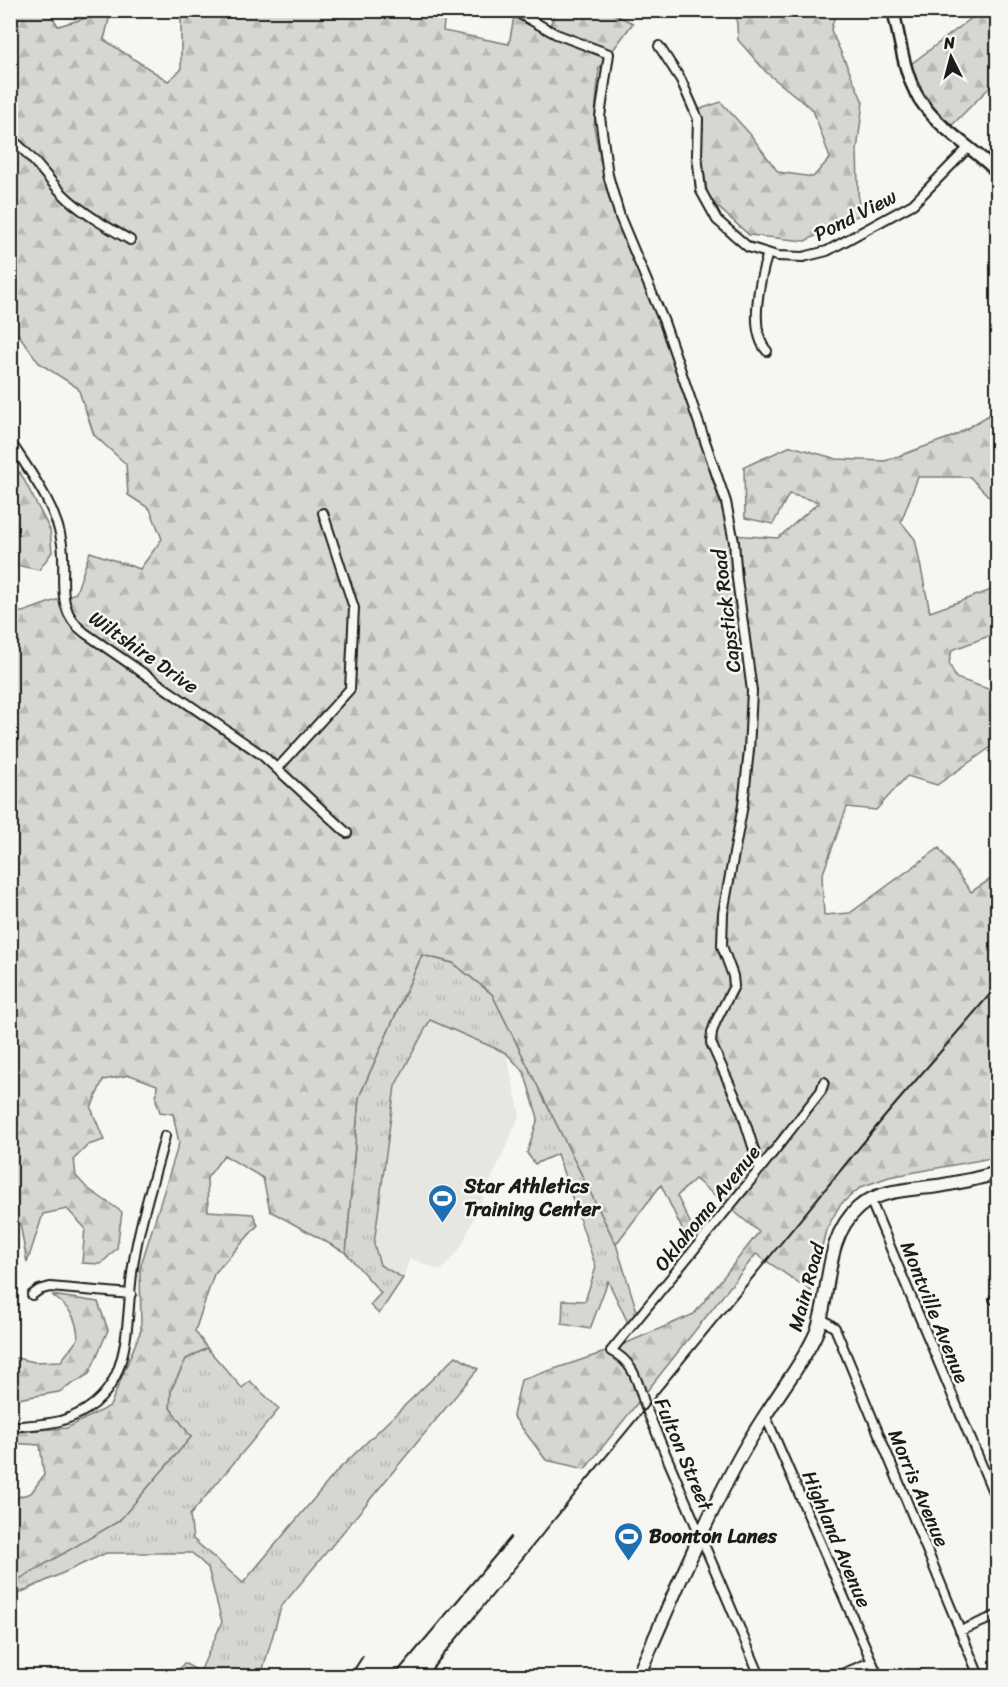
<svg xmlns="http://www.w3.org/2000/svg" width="1008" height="1687" viewBox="0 0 1008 1687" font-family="Sriracha,sans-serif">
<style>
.built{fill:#e6e6e2}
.grass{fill:url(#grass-tufts);stroke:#797977;stroke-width:1.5}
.forest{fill:url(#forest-firs);stroke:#797977;stroke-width:1.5}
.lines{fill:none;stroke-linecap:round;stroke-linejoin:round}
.street-casing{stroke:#1c1c1c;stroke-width:12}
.secondary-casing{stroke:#1c1c1c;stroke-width:15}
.primary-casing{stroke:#1c1c1c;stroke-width:16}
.street{stroke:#f6f6f2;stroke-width:8}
.secondary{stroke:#f6f6f2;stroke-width:10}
.primary{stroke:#f6f6f2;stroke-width:12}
.rail{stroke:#1c1c1c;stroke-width:2}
.labels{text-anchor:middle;stroke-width:5;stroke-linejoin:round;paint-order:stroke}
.street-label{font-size:20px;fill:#1c1c1c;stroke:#f6f6f2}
.poi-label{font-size:20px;font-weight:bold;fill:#1c1c1c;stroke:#f6f6f2;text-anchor:start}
</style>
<defs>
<pattern id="grass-tufts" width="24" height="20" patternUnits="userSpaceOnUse" patternTransform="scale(1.5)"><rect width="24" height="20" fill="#d6d6d2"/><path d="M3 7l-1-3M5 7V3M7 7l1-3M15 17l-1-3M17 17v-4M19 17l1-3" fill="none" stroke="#b7b7b4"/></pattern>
<pattern id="forest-firs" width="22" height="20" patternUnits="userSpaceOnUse" patternTransform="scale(1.5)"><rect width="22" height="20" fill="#d6d6d2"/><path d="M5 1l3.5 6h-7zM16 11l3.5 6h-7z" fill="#b7b7b4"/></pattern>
</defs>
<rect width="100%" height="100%" fill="#f6f6f2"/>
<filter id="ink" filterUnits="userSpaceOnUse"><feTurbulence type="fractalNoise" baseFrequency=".0167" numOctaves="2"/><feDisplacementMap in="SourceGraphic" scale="12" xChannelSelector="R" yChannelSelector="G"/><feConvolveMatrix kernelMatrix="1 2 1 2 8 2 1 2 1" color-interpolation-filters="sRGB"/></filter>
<g filter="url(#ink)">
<path class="built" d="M430,1020L506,1053L520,1115L461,1247L441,1271L410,1258L403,1278L380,1265L374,1244L395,1086Z"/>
<path class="grass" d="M422,955L453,963L492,994L616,1244L639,1318L631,1329L608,1281L590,1329L562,1324L563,1300L585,1301L596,1267L557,1154L535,1164L527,1153L538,1118L524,1072L506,1053L430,1020L395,1086L374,1244L380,1265L403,1278L379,1314L370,1305L381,1293L346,1253L359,1097Z
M207,1348L242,1388L250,1381L279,1409L190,1515L193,1539L243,1583L338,1470L456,1356L478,1369L281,1607L261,1676H174L184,1663L200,1672L222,1622L208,1568L192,1553H106L11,1597L10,1584L119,1521L191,1437L170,1408L171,1390L186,1359Z"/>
<path class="forest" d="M11,11H49L58,26L111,11H122L109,19L104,40L168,81L181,70V19L192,11H445L443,31L509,44L514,17L548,32L555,11H607L633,23L599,69L594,127L605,183L659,309L730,535L778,538L819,502L789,494L773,524L745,518L744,467L791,446L837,459L885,461L954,436L989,415L990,444L997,457V505L970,477H918L901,522L915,539L930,612L997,588V633L952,650L949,663L956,678L997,692V758L991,747L937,785L907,776L876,810L847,807L822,876L824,915L850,913L939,848L971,892L997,875V1157L889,1177L861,1187L840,1205L826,1230L811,1291L756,1254L585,1469L546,1460L513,1416L521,1380L608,1351L694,1314L759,1232L695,1179L677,1196L700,1243L693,1252L661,1185L616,1244L492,994L453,963L422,955L359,1097L346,1253L270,1211L263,1178L224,1155L207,1178L208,1211L253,1214L258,1225L214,1274L195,1331L207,1348L186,1359L171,1390L170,1408L191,1437L119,1521L11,1584V1499L31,1493L44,1475L40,1445L11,1443V1432L67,1428L110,1406L141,1330L140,1268L179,1143L173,1114L160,1112L156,1100L157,1085L130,1075L103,1080L91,1108L104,1140L88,1145L74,1159L76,1176L87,1188L122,1212L117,1248L101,1264L82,1263L85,1228L67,1209L43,1214L27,1263L20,1223L10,1222V612H23L76,593L90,552L140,569L162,539L150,509L128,495L126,464L94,435L78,388L39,363L11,324Z
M736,11H836L831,30L863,102L857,151L859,215L805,241L749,235L708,198L701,151L700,109L721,102L750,134L778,172L813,177L830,158L813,110L767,73L738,40Z
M981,11H997V80L951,126L922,102L907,67Z
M20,472L50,530L52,552L39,570L11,564V479Z
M52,1295L98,1302L108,1330L89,1374L59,1392L11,1400V1357L35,1362L61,1361L78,1339C77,1316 69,1308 52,1295Z"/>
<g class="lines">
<defs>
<path id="street" d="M518,13L556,34L609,54L600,117L608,175L620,217L664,322L726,502L734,542L737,579L752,691L749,750L743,805L723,913L722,946L733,976L734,986L716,1021L712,1032L711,1043L742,1112L760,1169
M659,46L681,80L698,119L697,155L701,191L717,220L748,247L777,256L803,257L827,251L913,204L969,147
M10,138C33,155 47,180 68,199C86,215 109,228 130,240
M767,351C748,330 760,278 768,253
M10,441C30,472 57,507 62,544C67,578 53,609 85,633L262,755L347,833
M277,769L350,689L354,608L323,513
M870,1199L998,1504
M32,1295L39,1290L50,1287L131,1294
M994,1299L998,1298
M821,1318L835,1328L979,1676
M765,1415L878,1676
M10,1427C27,1425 44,1425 60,1421C139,1399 123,1321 134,1260C140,1219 155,1176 165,1136
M960,1631L998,1615
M760,1676L646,1408C638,1385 635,1362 611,1351L760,1169L821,1091L824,1082
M837,1676L871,1662"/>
<path id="secondary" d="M893,10C901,42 904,82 925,107C945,133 975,149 998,173"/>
<path id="primary" d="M638,1676C671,1602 702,1526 741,1455C756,1428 773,1403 790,1378C800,1363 810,1348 817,1331C831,1292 824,1238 858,1208C880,1188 916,1190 944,1185C962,1182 980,1178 998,1173"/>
</defs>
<use href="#street" class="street-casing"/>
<use href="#secondary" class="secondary-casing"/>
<use href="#primary" class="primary-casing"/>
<use href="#street" class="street"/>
<use href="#secondary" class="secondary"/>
<use href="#primary" class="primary"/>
<path class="rail" d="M350,1676L363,1656
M394,1676L511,1537
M426,1676L886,1115L998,985"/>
</g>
</g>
<defs>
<symbol id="stadium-pin" viewBox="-11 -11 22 30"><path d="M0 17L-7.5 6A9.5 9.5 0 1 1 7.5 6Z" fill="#1f6fb2" stroke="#f6f6f2"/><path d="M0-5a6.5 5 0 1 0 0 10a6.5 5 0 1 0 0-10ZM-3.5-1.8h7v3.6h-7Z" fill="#fff"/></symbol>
</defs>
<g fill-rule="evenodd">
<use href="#stadium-pin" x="426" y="1182" width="33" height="45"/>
<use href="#stadium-pin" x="612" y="1520" width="33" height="45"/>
</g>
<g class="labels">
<g class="street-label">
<text transform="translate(855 215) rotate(-27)" y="7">Pond View</text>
<text transform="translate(726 611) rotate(-97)" y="7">Capstick Road</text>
<text transform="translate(144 652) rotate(35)" y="7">Wiltshire Drive</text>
<text transform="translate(707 1208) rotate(-51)" y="7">Oklahoma Avenue</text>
<text transform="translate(806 1287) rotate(-75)" y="7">Main Road</text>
<text transform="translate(935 1312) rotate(68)" y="7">Montville Avenue</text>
<text transform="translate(684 1454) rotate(67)" y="7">Fulton Street</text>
<text transform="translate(919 1488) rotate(67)" y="7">Morris Avenue</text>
<text transform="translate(837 1539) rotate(67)" y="7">Highland Avenue</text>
</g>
<g class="poi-label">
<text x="464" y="1193">Star Athletics<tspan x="464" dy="23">Training Center</tspan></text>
<text x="649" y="1543">Boonton Lanes</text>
</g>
</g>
<rect width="1008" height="1687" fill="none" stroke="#f6f6f2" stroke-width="36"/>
<rect x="18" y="18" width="972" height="1651" fill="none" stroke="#1c1c1c" stroke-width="2" filter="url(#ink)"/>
<g transform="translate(951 57) rotate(354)" stroke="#f6f6f2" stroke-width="4.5" paint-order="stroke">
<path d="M0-4.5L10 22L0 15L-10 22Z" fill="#1c1c1c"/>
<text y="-9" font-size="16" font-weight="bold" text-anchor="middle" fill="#1c1c1c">N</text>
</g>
</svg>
